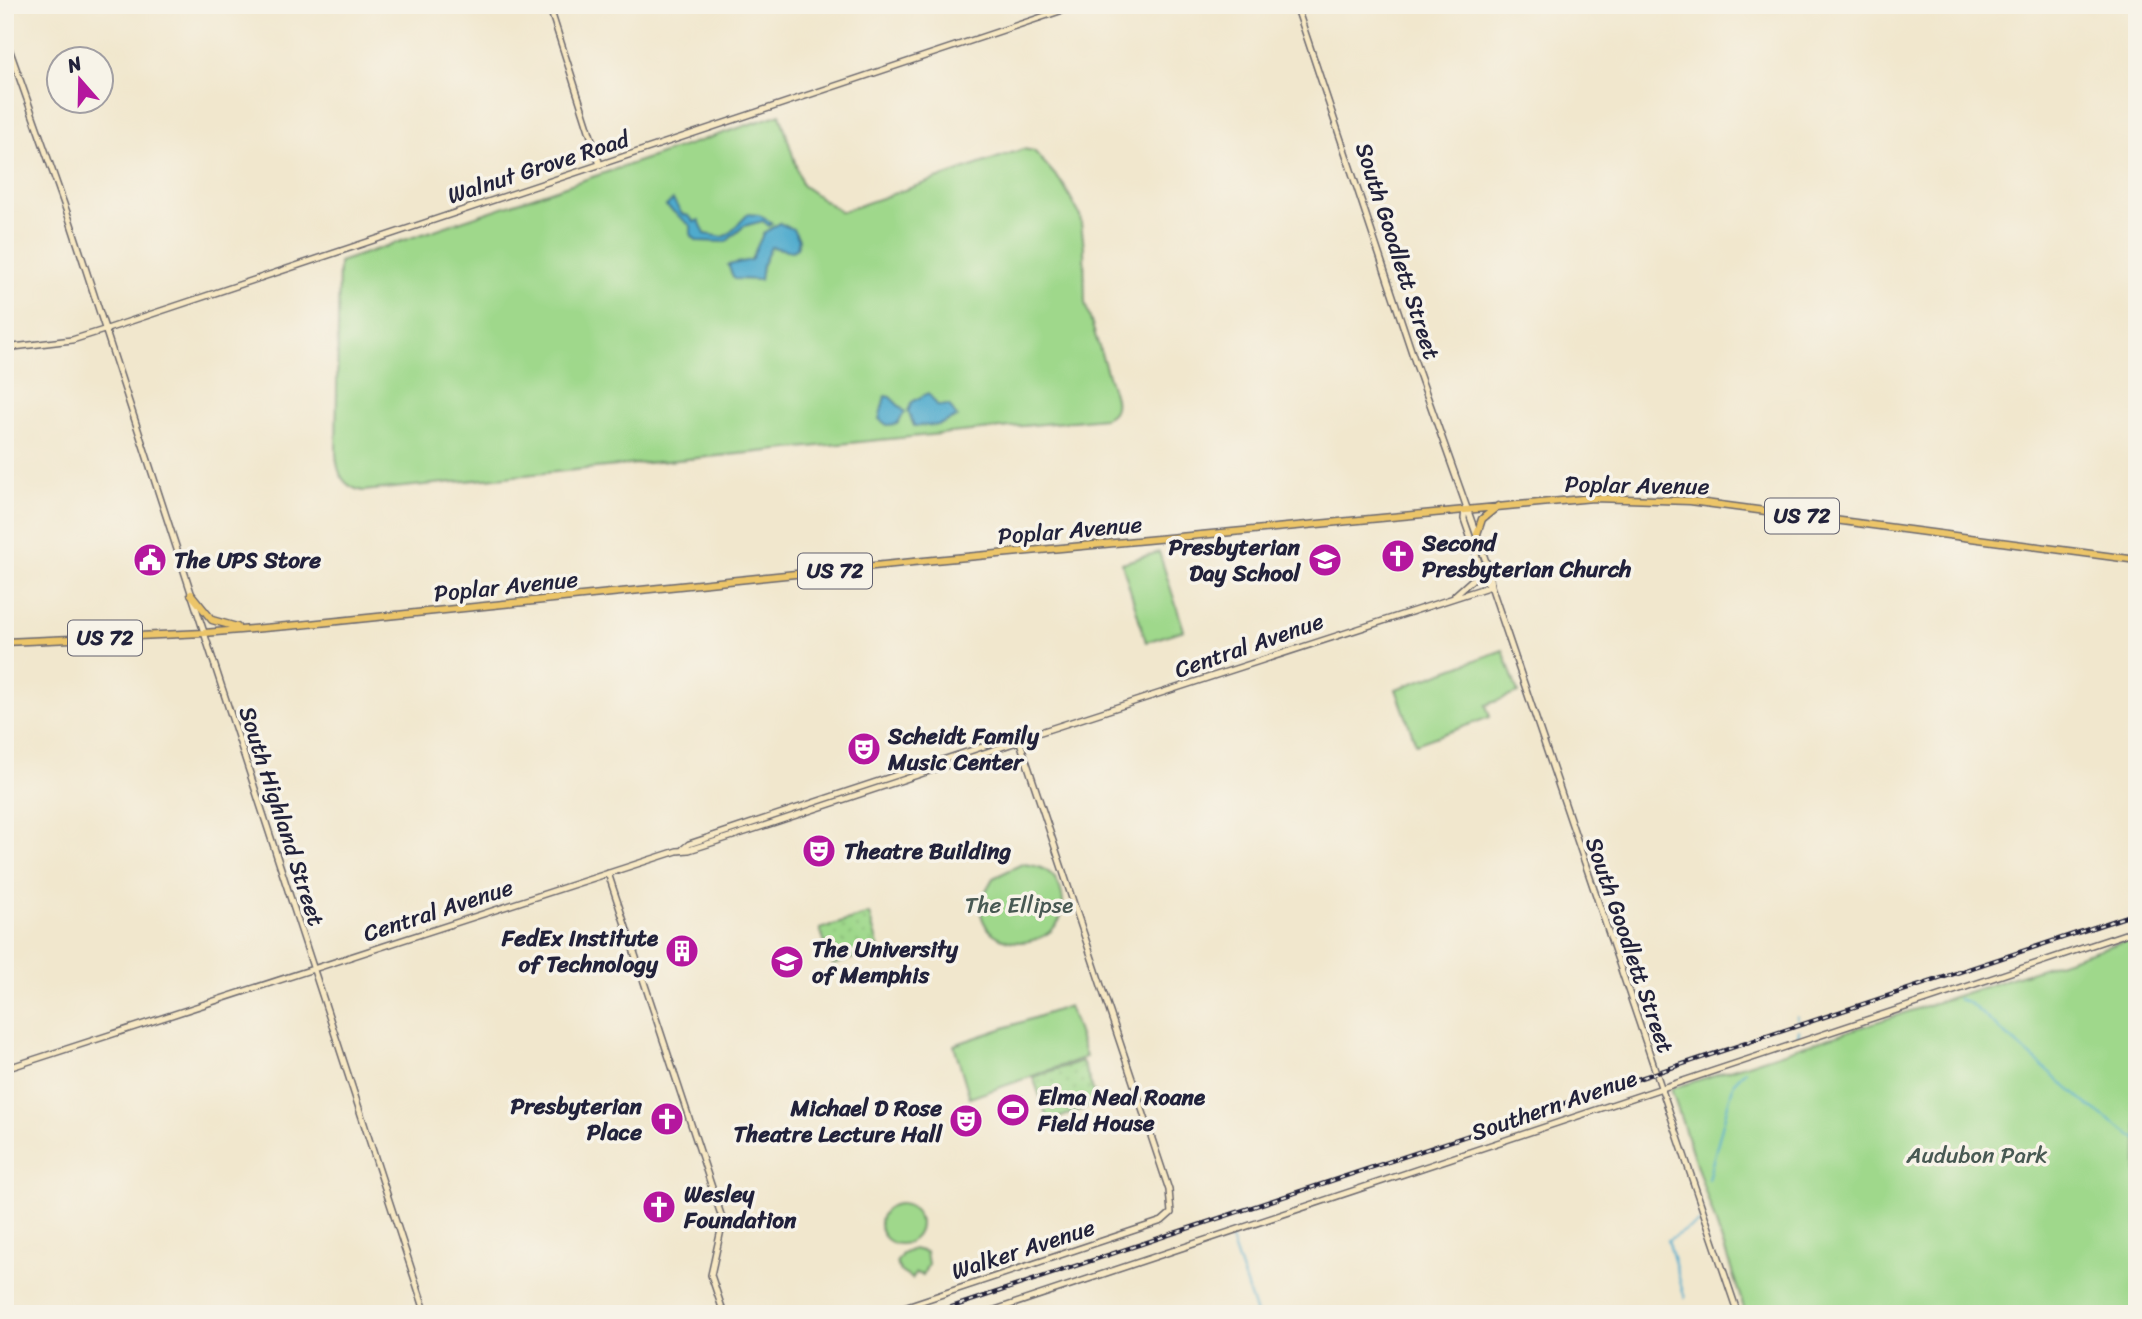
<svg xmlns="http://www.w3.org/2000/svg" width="2142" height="1319" viewBox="0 0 2142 1319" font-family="Sriracha,sans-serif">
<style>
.green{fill:#9fd88b;stroke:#607d63;stroke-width:2}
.garden{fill:url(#garden-dots);stroke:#607d63;stroke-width:2}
.water{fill:#4fabcd;stroke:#386684;stroke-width:2}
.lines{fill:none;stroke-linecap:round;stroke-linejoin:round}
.stream{stroke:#4fabcd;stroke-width:2}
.secondary-casing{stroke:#6a676e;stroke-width:8}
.primary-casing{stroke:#6a676e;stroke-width:9}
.secondary{stroke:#f7e8c3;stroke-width:5}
.primary{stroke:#ecc569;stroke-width:6}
.rail-casing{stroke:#22223b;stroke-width:4.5}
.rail{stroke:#f7f3e8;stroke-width:2;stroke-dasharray:5;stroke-linecap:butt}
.labels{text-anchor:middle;stroke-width:7;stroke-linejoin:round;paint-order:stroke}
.shield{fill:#f7f3e8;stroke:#62616f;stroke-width:2}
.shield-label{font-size:21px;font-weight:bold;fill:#22223b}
.street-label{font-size:23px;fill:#22223b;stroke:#f7f3e8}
.poi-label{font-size:23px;font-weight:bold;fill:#22223b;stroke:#f7f3e8;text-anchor:start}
.park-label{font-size:23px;fill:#485953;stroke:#f7f3e8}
</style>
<defs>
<pattern id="garden-dots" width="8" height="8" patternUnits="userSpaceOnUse" patternTransform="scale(1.75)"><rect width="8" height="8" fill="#9fd88b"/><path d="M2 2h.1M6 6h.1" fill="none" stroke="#89b979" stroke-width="1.8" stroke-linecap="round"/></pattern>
</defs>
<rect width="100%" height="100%" fill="#f7f3e8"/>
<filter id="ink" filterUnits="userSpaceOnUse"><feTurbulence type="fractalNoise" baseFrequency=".0143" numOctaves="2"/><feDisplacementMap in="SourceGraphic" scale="14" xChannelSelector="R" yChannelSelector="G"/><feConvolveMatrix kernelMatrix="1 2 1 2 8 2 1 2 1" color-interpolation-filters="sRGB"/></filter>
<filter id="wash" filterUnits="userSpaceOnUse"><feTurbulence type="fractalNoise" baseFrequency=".00686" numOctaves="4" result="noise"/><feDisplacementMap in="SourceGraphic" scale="28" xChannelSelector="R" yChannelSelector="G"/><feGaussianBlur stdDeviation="1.57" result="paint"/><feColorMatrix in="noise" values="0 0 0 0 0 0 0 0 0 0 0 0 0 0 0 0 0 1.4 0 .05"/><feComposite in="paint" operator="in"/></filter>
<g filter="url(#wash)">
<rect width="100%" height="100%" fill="#f1e7cd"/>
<path class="green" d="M780,114L802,185L841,212L1023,149L1034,151L1063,184L1080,215L1084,247L1085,303L1114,394C1117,405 1116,414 1104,418L363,491C342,487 337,472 336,453L339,262Z
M1159,552L1184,630L1146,642L1122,563Z
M1503,650L1518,693L1486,705L1490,717L1416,744L1396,689Z
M1022,864C1040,865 1054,871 1060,888C1082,949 978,965 980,901L993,878Z
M2137,937V1314H1746L1671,1089Z
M1069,1006L1086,1057L970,1098L954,1045Z
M880 1224a20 20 0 1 1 40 0a20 20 0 1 1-40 0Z
M913,1249L926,1252L928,1264L923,1275L916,1273L912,1279L901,1272L896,1263L902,1254Z"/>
<path class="garden" d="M869,914L879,949L833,965L820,929Z
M1082,1061L1098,1103L1049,1122L1033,1077Z"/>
<path class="water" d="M673,200L682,214L689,216L694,222L699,220L705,234L723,237L729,234L748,214L759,215L772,223L769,226L763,221L744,226L726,242L697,241L691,235V226L666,206Z
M779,223L793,229L799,239L797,248L792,251L771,247L762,266L760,280L734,279L728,265L751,260L763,234Z
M928,393L938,406L949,405L957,417L939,425L914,426L908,411L912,402Z
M885,396L890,397L905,412L897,424L887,425L879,419Z"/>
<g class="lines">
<path class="stream" d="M1958,999L1968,1002L2090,1107L2137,1139
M1797,1016L1798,1021
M1798,1036L1799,1030
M1708,1179L1734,1082L1745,1071
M1230,1237L1256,1314
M1685,1298L1668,1240L1699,1222
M1688,1307L1690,1314"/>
</g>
</g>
<g filter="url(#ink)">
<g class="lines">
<defs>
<path id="secondary" d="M549,5L600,165
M1296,5L1415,362L1489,570L1491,586L1738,1314
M5,37L70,221L426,1314
M5,348L72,340L104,330L1078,5
M1465,508L1464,519L1485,580L1491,586
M1455,595L1474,578L1477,565
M683,849L689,844L1012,737L1019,739
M608,873L723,1221L711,1275L724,1314
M5,1069L677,851L689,850L733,836L1014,743L1019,739L1491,586
M883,1314L1162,1221L1171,1213L1169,1190L1019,739
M983,1314L2137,930"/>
<path id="primary" d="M1477,534L1482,519L1498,506
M191,594L212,620L237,627
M5,642L204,633L299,625L913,562L1593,498L1690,501L2137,560"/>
</defs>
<use href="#secondary" class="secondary-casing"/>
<use href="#primary" class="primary-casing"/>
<use href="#secondary" class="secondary"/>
<use href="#primary" class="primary"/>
<defs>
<path id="rail" d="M931,1314L2137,913"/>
</defs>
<use href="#rail" class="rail-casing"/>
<use href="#rail" class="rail"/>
</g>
</g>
<defs>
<symbol id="church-disc" viewBox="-11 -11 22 22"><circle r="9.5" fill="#b5179e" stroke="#f7f3e8"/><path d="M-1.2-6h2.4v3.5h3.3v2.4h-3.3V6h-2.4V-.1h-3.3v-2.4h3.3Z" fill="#fff"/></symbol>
<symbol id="civic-disc" viewBox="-11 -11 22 22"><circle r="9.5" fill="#b5179e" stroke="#f7f3e8"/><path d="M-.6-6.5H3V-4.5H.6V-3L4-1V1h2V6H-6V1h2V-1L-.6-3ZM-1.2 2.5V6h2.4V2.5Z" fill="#fff"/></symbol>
<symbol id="school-disc" viewBox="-11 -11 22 22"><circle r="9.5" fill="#b5179e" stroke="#f7f3e8"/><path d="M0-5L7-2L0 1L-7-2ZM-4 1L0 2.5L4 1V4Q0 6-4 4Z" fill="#fff"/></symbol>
<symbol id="theatre-disc" viewBox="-11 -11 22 22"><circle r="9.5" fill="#b5179e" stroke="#f7f3e8"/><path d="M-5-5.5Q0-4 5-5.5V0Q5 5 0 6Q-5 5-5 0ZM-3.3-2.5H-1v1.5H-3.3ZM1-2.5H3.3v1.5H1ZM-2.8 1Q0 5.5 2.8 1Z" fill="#fff"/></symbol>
<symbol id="building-disc" viewBox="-11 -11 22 22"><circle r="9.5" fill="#b5179e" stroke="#f7f3e8"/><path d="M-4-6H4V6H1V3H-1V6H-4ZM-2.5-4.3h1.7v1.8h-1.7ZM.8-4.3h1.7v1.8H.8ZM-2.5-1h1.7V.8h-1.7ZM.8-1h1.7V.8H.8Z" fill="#fff"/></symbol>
<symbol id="university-disc" viewBox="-11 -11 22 22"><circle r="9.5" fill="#b5179e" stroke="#f7f3e8"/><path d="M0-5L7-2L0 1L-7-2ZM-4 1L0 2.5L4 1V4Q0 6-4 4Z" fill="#fff"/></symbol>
<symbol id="stadium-disc" viewBox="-11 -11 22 22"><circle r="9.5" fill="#b5179e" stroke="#f7f3e8"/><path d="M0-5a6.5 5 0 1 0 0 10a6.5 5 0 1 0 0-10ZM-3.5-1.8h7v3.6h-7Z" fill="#fff"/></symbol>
</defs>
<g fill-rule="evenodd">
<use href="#church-disc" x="1379" y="537" width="38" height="38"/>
<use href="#civic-disc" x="131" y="541" width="38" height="38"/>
<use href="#school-disc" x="1306" y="541" width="38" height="38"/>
<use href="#theatre-disc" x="845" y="730" width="38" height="38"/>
<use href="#theatre-disc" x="800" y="832" width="38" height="38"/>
<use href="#building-disc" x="663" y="932" width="38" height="38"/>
<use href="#university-disc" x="768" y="943" width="38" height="38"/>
<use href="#stadium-disc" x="994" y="1091" width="38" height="38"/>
<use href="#church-disc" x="648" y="1100" width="38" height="38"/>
<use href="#theatre-disc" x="947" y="1102" width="38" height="38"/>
<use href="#church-disc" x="640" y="1188" width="38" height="38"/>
</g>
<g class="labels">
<g class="shield">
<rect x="1765" y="498.5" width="74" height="35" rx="5"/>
<rect x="798" y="553.5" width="74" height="35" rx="5"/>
<rect x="68" y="620.5" width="74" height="35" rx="5"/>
</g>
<g class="shield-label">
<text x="1802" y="523">US 72</text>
<text x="835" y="578">US 72</text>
<text x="105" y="645">US 72</text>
</g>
<g class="street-label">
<text transform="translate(538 167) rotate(-18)" y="8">Walnut Grove Road</text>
<text transform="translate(1398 251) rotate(72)" y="8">South Goodlett Street</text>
<text transform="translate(1637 485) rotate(1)" y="8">Poplar Avenue</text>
<text transform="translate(1070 530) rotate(-5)" y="8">Poplar Avenue</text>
<text transform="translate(506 586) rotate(-6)" y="8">Poplar Avenue</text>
<text transform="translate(1249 645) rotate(-19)" y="8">Central Avenue</text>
<text transform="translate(282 816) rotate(72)" y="8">South Highland Street</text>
<text transform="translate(438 910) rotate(-18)" y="8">Central Avenue</text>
<text transform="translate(1630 945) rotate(71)" y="8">South Goodlett Street</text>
<text transform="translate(1554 1105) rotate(-19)" y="8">Southern Avenue</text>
<text transform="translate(1023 1249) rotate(-18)" y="8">Walker Avenue</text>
</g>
<g class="poi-label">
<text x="1422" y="551">Second<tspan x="1422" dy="26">Presbyterian Church</tspan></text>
<text x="1300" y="555" text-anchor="end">Presbyterian<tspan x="1300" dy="26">Day School</tspan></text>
<text x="174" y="568">The UPS Store</text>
<text x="888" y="744">Scheidt Family<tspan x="888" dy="26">Music Center</tspan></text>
<text x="844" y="859">Theatre Building</text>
<text x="658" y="946" text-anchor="end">FedEx Institute<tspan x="658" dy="26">of Technology</tspan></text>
<text x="812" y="957">The University<tspan x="812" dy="26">of Memphis</tspan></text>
<text x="1038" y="1105">Elma Neal Roane<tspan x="1038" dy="26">Field House</tspan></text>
<text x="642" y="1114" text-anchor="end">Presbyterian<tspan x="642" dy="26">Place</tspan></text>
<text x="942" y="1116" text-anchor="end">Michael D Rose<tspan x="942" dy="26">Theatre Lecture Hall</tspan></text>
<text x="684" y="1202">Wesley<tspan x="684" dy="26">Foundation</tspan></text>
</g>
<g class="park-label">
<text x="1019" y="913">The Ellipse</text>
<text x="1977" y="1163">Audubon Park</text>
</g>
</g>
<rect width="2142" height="1319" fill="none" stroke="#f7f3e8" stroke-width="28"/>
<g transform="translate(80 80) rotate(340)"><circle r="33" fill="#f7f3e8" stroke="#a29fa3" stroke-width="2"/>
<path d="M0-5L12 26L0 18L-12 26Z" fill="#b5179e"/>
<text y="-10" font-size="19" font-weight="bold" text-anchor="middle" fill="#22223b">N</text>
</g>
</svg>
